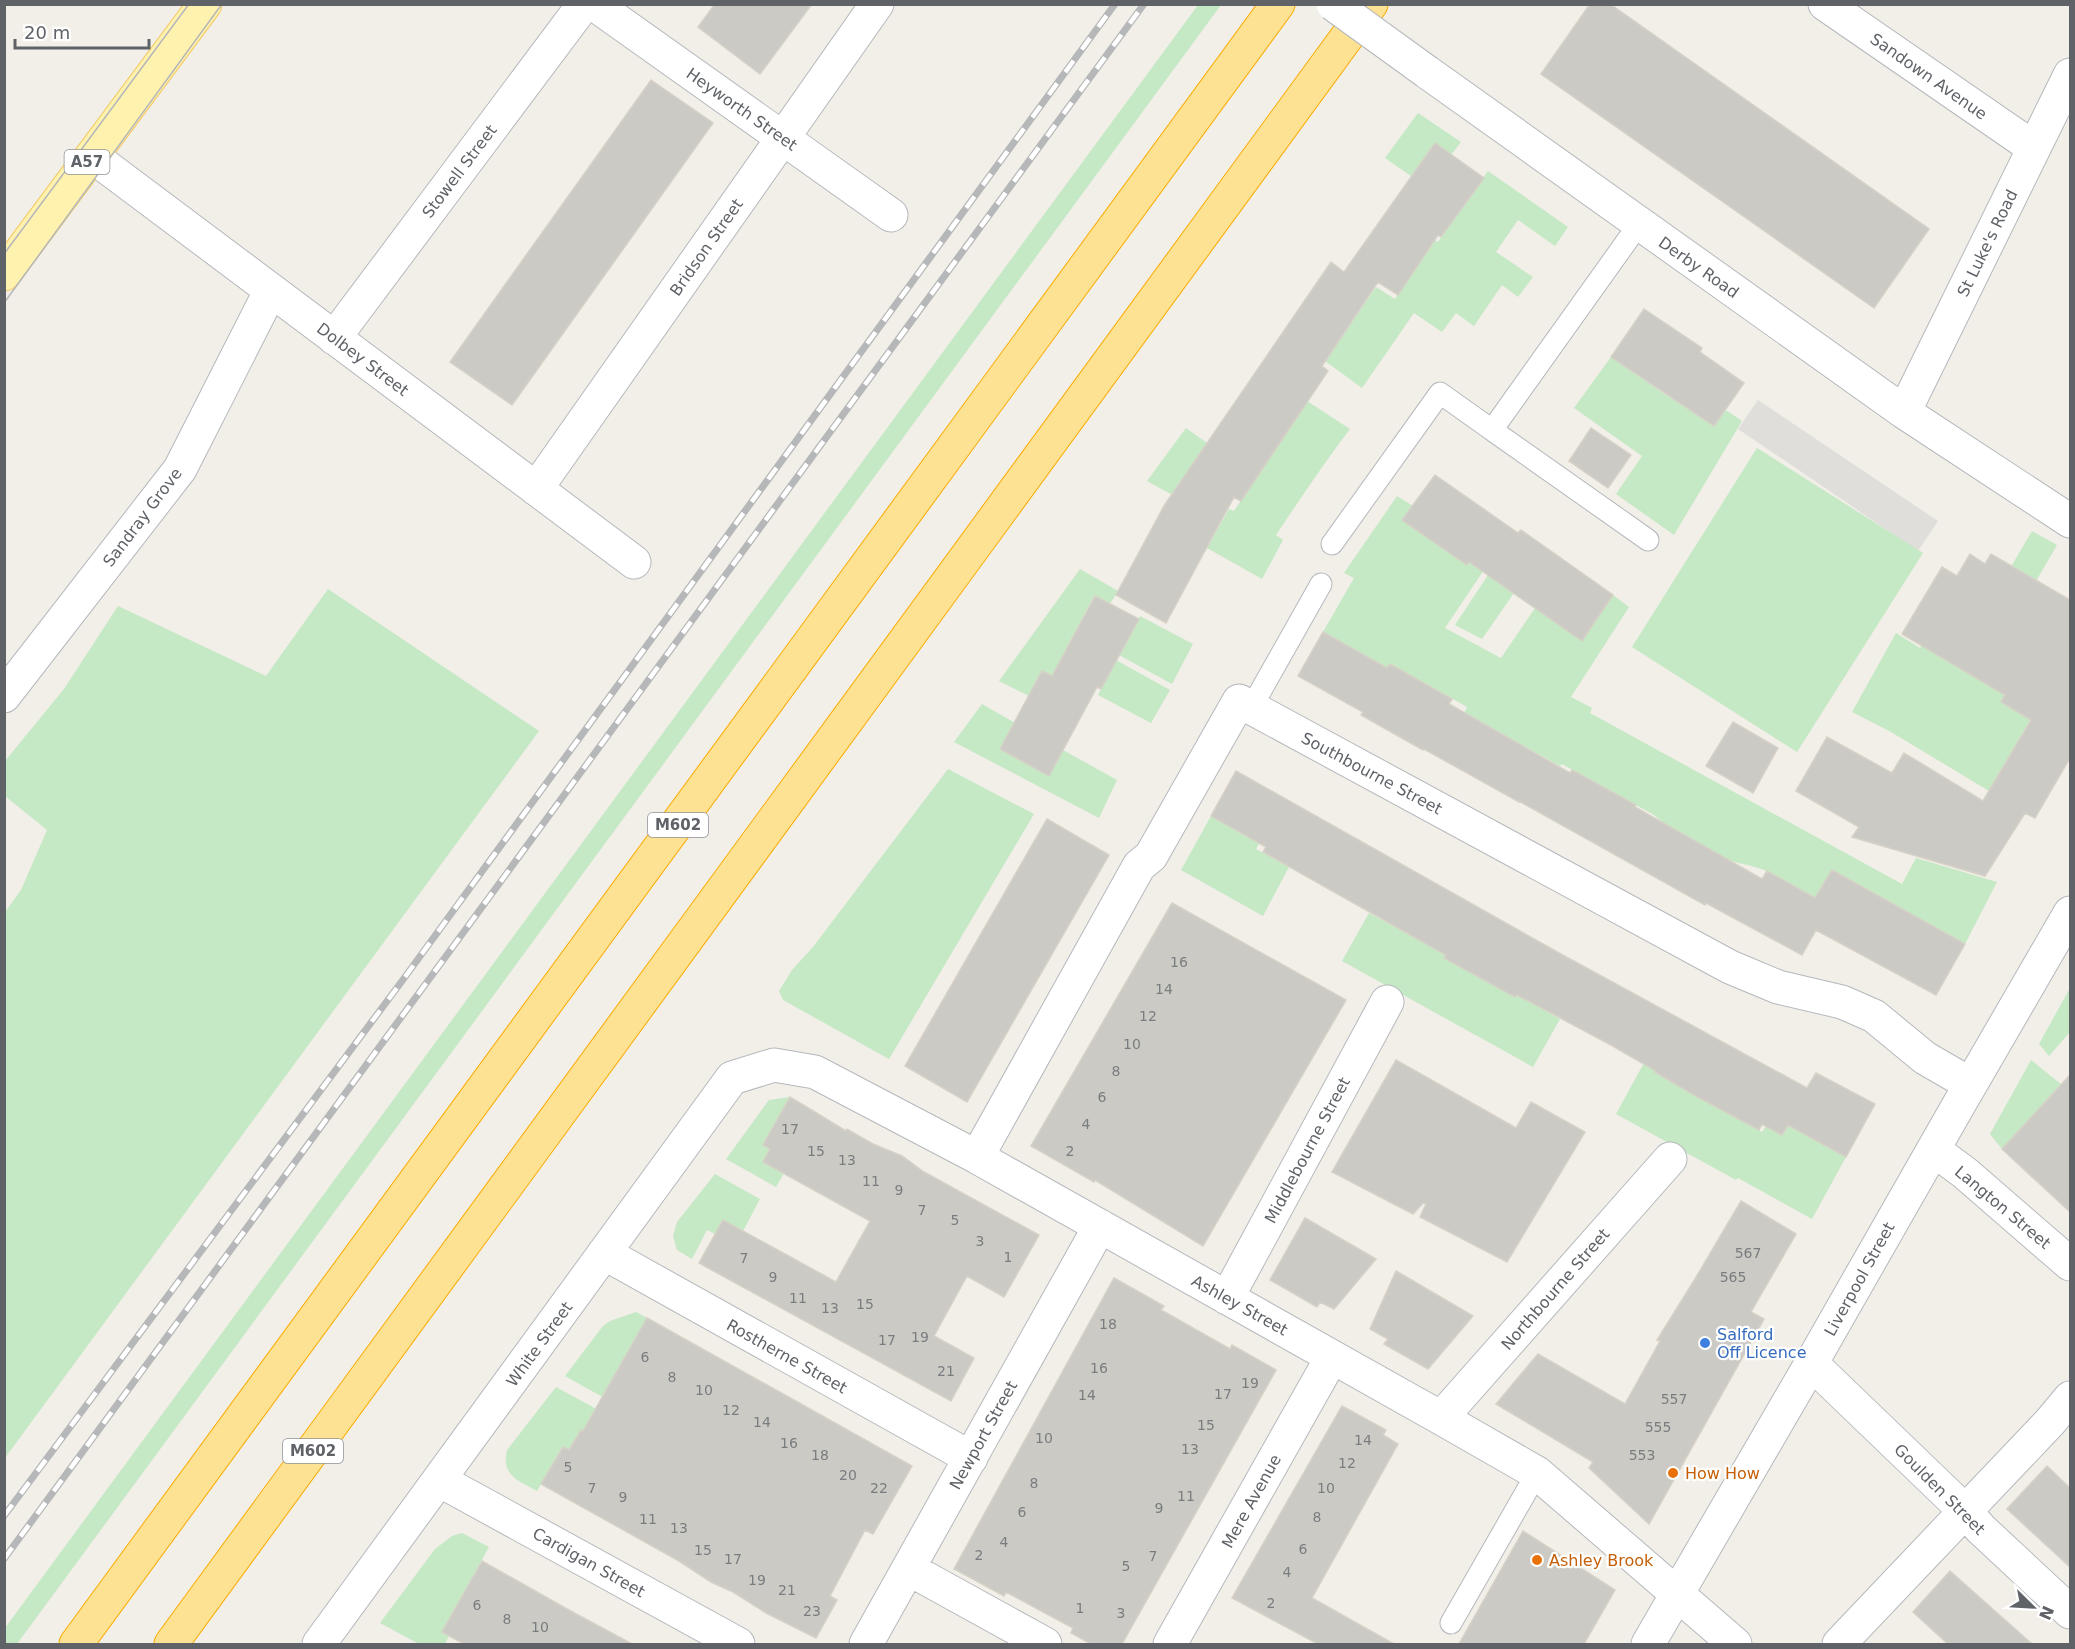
<svg xmlns="http://www.w3.org/2000/svg" width="2075" height="1649" viewBox="0 0 2075 1649" font-family="'DejaVu Sans',sans-serif">
<style>
.industrial{fill:#e0deda}
.green{fill:#c5e8c5}
.building{fill:#cccac5;stroke:#d6d1c6;stroke-width:1.5}
.lines{fill:none;stroke-linecap:round;stroke-linejoin:round}
.service-casing{stroke:#b5b8bc;stroke-width:23}
.minor-casing{stroke:#b5b8bc;stroke-width:35}
.tertiary-casing{stroke:#b5b8bc;stroke-width:35}
.primary-casing{stroke:#f2c960;stroke-width:35}
.motorway-casing{stroke:#f9ab00;stroke-width:35}
.service{stroke:#fff;stroke-width:21}
.minor{stroke:#fff;stroke-width:33}
.tertiary{stroke:#fff;stroke-width:33}
.primary{stroke:#fff2af;stroke-width:33}
.motorway{stroke:#fde293;stroke-width:33}
.tram{stroke:#b6b7b8;stroke-width:1.5}
.rail-casing{stroke:#b6b7b8;stroke-width:7}
.rail{stroke:#fff;stroke-width:4.5;stroke-dasharray:14;stroke-linecap:butt}
.minor-bridge-casing{stroke:#b5b8bc;stroke-width:35;stroke-linecap:butt}
.minor-bridge{stroke:#fff;stroke-width:33}
.shop-dot{fill:#3f7fe0;stroke:#fff;stroke-width:2}
.food-dot{fill:#e8710a;stroke:#fff;stroke-width:2}
.labels{text-anchor:middle;stroke-width:4.5;stroke-linejoin:round;paint-order:stroke}
.number-label{font-size:14px;fill:#7a7d7f}
.shield{fill:#fff;stroke:#8f9295;stroke-width:1.5}
.shield-label{font-size:15px;font-weight:bold;fill:#5f6368}
.street-label{font-size:16px;fill:#5f6368;stroke:#fff}
.shop-label{font-size:16px;fill:#366cbe;stroke:#fff;text-anchor:start}
.food-label{font-size:16px;fill:#c56008;stroke:#fff;text-anchor:start}
</style>
<rect width="100%" height="100%" fill="#f1efe8"/>
<path class="industrial" d="M1758,400L1938,521L1918,551L1738,429Z"/>
<path class="green" d="M1198,5H1221L17,1644H5V1628Z
M1418,113L1461,142L1451,155L1435,143L1411,176L1385,158Z
M1488,171L1568,227L1555,246L1518,220L1496,252L1533,277L1518,297L1502,285L1474,326L1456,313L1442,332L1414,313L1362,388L1325,361L1376,287L1395,299L1433,243L1435,240L1438,242Z
M1611,357L1669,397L1674,388L1714,426L1726,410L1742,421L1674,535L1616,494L1642,456L1574,408Z
M1307,401L1350,429C1324,463 1300,499 1276,535L1283,540L1262,579L1207,548L1229,509L1234,511Z
M1186,428L1207,443L1187,503L1147,481Z
M1757,448L1923,553L1797,752L1632,647Z
M1397,496L1413,506L1403,521L1467,565L1484,539L1498,549L1445,628L1501,658L1535,608L1582,641L1613,595L1629,607L1571,697L1592,708L1590,713L1902,884L1916,858L1997,882L1965,944L1829,905L1767,871L1752,866L1730,861L1666,825L1654,815L1562,764L1560,766L1464,713L1467,707L1390,664L1387,668L1323,632L1354,578L1344,573Z
M2032,531L2057,545L2018,612L1993,597Z
M1080,569L1118,591L1110,604L1094,596L1052,676L1029,696L999,681Z
M1488,575L1514,593L1482,639L1455,625Z
M328,589L539,731L5,1458V912L21,890L47,830L5,796V761L64,689L118,606L266,676Z
M1140,616L1193,644L1172,684L1119,655Z
M1931,629L1936,654L1963,670L2015,677L2001,702L2025,716L2059,670L1989,791L1891,732L1852,712L1896,633L1920,648Z
M1116,660L1170,690L1151,723L1098,695Z
M982,704L1015,723L1001,749L1049,776L1063,750L1117,780L1099,818L954,742Z
M948,769L1034,814L889,1059L783,1000L779,991L792,970L813,947Z
M1260,814L1272,821L1256,849L1289,867L1263,916L1181,870L1211,816L1247,837Z
M1369,913L1428,945L1460,929L1445,958L1515,997L1531,969L1550,979L1535,1005L1560,1019L1533,1067L1342,961Z
M2070,988V1032L2049,1056L2039,1044Z
M1657,1039L1670,1046L1656,1072L1762,1132L1766,1126L1782,1135L1788,1125L1846,1157L1812,1219L1738,1178L1736,1180L1616,1114Z
M2031,1060L2062,1085L2002,1149L1990,1134Z
M790,1097L763,1145L770,1149L784,1173L776,1187L726,1159L769,1100Z
M715,1174L760,1199L743,1231L723,1220L715,1234L707,1230L692,1259L677,1250L673,1236L677,1222Z
M636,1312L647,1318L633,1414L565,1376L603,1326L610,1321Z
M556,1387L613,1418L600,1441L581,1430L569,1450L562,1447L537,1491C518,1480 501,1476 507,1450Z
M462,1533L489,1547L442,1632L449,1636L445,1644H419L380,1623L435,1549L452,1536Z"/>
<path class="building" d="M715,4H812L760,74L698,27Z
M1590,4H1610L1929,229L1874,308L1541,74Z
M651,80L713,123L512,405L450,362Z
M1435,143L1484,178L1441,237L1438,235L1398,295L1378,282L1322,366L1328,371L1281,441L1241,501L1234,497L1166,623L1116,595L1164,506L1331,262L1344,272Z
M1644,309L1702,348L1700,352L1744,383L1714,426L1611,357Z
M1591,428L1631,455L1608,488L1569,461Z
M1435,475L1518,533L1521,530L1613,595L1582,641L1469,562L1467,565L1402,520Z
M1970,554L1985,564L1991,554L2070,600V758L2035,818L2025,813L1985,876L1852,837L1859,827L1796,791L1827,737L1892,773L1904,753L1983,801L2031,720L2001,702L2005,695L1902,634L1942,567L1957,576Z
M1095,596L1139,619L1101,689L1097,687L1049,776L1000,749L1042,671L1052,676Z
M1323,632L1387,668L1390,664L1452,699L1449,704L1570,773L1572,770L1636,805L1635,807L1762,879L1767,871L1815,898L1832,870L1965,944L1936,995L1816,930L1802,955L1706,903L1705,905L1519,801V802L1424,749L1423,750L1361,715L1363,712L1298,676Z
M1733,722L1778,748L1753,793L1706,766Z
M1236,771L1559,953L1807,1088L1816,1073L1875,1104L1846,1157L1788,1125L1782,1135L1762,1124L1759,1130L1694,1095L1655,1072L1656,1071L1611,1045L1517,995L1515,997L1444,958L1446,955L1263,852L1266,847L1211,816Z
M1047,819L1109,855L967,1102L905,1066Z
M1172,903L1346,1000L1203,1246L1095,1180L1094,1182L1031,1146Z
M1396,1060L1516,1128L1531,1102L1585,1132L1507,1262L1420,1217L1426,1204L1423,1203L1413,1214L1332,1172Z
M2070,1075V1212L2002,1149Z
M790,1097L846,1131L847,1129L873,1144L902,1156L924,1172L1039,1235L1004,1297L967,1276L934,1336L974,1358L951,1401L699,1263L723,1220L836,1282L870,1221L763,1162L770,1149L763,1145Z
M1741,1201L1796,1234L1751,1312L1764,1319L1649,1524L1589,1468L1593,1462L1496,1404L1538,1354L1625,1404L1660,1341L1657,1340L1695,1279Z
M1305,1218L1376,1259L1334,1309L1320,1302L1317,1307L1270,1280Z
M1396,1271L1473,1316L1428,1369L1384,1344L1388,1339L1370,1329Z
M1114,1278L1164,1306L1161,1310L1230,1349L1232,1345L1276,1370L1122,1644H1091L1071,1633L1073,1628L1006,1592L1004,1596L954,1569Z
M647,1318L912,1466L873,1534L865,1530L830,1596L837,1600L816,1638L766,1613L733,1592L711,1582L679,1561L541,1484L563,1447L569,1450L581,1430L583,1431Z
M1342,1406L1386,1430L1383,1435L1398,1444L1312,1598L1394,1644H1318L1232,1598Z
M2047,1466L2070,1488V1567L2007,1509Z
M1523,1531L1615,1590L1584,1644H1459Z
M482,1561L567,1609L632,1644H464L442,1632Z
M1950,1571L2032,1644H1948L1913,1612Z"/>
<g class="lines">
<defs>
<path id="service" d="M1492,430L1648,540
M1332,544L1440,393L1492,430L1639,224
M1251,708L1321,584
M1451,1623L1537,1473"/>
<path id="minor" d="M594,4L891,215
M1825,4L2034,148
M1427,72L1904,412L2070,521
M92,156L634,562
M334,338L584,4
M1904,412L2070,75
M536,489L877,4
M4,696L180,469L271,290
M1934,1150L1965,1173L2070,1264
M977,1157L1139,866L1151,856L1239,701L1730,967L1778,987L1842,1002L1874,1016L1925,1058L1970,1084
M604,1253L971,1458
M1227,1298L1387,1002
M1811,1363L1965,1511L1981,1529L2070,1612
M1441,1418L1670,1159
M439,1480L738,1644
M909,1569L1045,1644
M319,1644L732,1078L774,1065L815,1072L977,1157L1441,1418L1537,1473L1735,1644
M866,1644L1100,1226
M1170,1644L1332,1357
M1839,1644L2050,1422L2070,1398"/>
<path id="tertiary" d="M1648,1644C1702,1550 1758,1456 1812,1362C1897,1212 1983,1062 2070,913"/>
<path id="primary" d="M4,274L205,4"/>
<path id="motorway" d="M76,1644L1278,4
M171,1644L1371,4"/>
</defs>
<use href="#service" class="service-casing"/>
<use href="#minor" class="minor-casing"/>
<use href="#tertiary" class="tertiary-casing"/>
<use href="#primary" class="primary-casing"/>
<use href="#motorway" class="motorway-casing"/>
<use href="#service" class="service"/>
<use href="#minor" class="minor"/>
<use href="#tertiary" class="tertiary"/>
<use href="#primary" class="primary"/>
<use href="#motorway" class="motorway"/>
<path class="tram" d="M4,254L189,4
M4,303L222,4"/>
<defs>
<path id="rail" d="M4,1516L402,981L1115,4
M4,1559L1144,4"/>
</defs>
<use href="#rail" class="rail-casing"/>
<use href="#rail" class="rail"/>
<defs>
<path id="minor-bridge" d="M1333,4L1427,72"/>
</defs>
<use href="#minor-bridge" class="minor-bridge-casing"/>
<use href="#minor-bridge" class="minor-bridge"/>
</g>
<circle class="shop-dot" cx="1705" cy="1343" r="6"/>
<g class="food-dot">
<circle cx="1673" cy="1473" r="6"/>
<circle cx="1537" cy="1560" r="6"/>
</g>
<g class="labels">
<g class="number-label">
<text x="1179" y="967">16</text>
<text x="1164" y="994">14</text>
<text x="1148" y="1021">12</text>
<text x="1132" y="1049">10</text>
<text x="1116" y="1076">8</text>
<text x="1102" y="1102">6</text>
<text x="1086" y="1129">4</text>
<text x="790" y="1134">17</text>
<text x="816" y="1156">15</text>
<text x="1070" y="1156">2</text>
<text x="847" y="1165">13</text>
<text x="871" y="1186">11</text>
<text x="899" y="1195">9</text>
<text x="922" y="1215">7</text>
<text x="955" y="1225">5</text>
<text x="980" y="1246">3</text>
<text x="1748" y="1258">567</text>
<text x="1008" y="1262">1</text>
<text x="744" y="1263">7</text>
<text x="773" y="1282">9</text>
<text x="1733" y="1282">565</text>
<text x="798" y="1303">11</text>
<text x="865" y="1309">15</text>
<text x="830" y="1313">13</text>
<text x="1108" y="1329">18</text>
<text x="920" y="1342">19</text>
<text x="887" y="1345">17</text>
<text x="645" y="1362">6</text>
<text x="1099" y="1373">16</text>
<text x="946" y="1376">21</text>
<text x="672" y="1382">8</text>
<text x="1250" y="1388">19</text>
<text x="704" y="1395">10</text>
<text x="1223" y="1399">17</text>
<text x="1087" y="1400">14</text>
<text x="1674" y="1404">557</text>
<text x="731" y="1415">12</text>
<text x="762" y="1427">14</text>
<text x="1206" y="1430">15</text>
<text x="1658" y="1432">555</text>
<text x="1044" y="1443">10</text>
<text x="1363" y="1445">14</text>
<text x="789" y="1448">16</text>
<text x="1190" y="1454">13</text>
<text x="820" y="1460">18</text>
<text x="1642" y="1460">553</text>
<text x="1347" y="1468">12</text>
<text x="568" y="1472">5</text>
<text x="848" y="1480">20</text>
<text x="1034" y="1488">8</text>
<text x="592" y="1493">7</text>
<text x="879" y="1493">22</text>
<text x="1326" y="1493">10</text>
<text x="1186" y="1501">11</text>
<text x="623" y="1502">9</text>
<text x="1159" y="1513">9</text>
<text x="1022" y="1517">6</text>
<text x="1317" y="1522">8</text>
<text x="648" y="1524">11</text>
<text x="679" y="1533">13</text>
<text x="1004" y="1547">4</text>
<text x="1303" y="1554">6</text>
<text x="703" y="1555">15</text>
<text x="979" y="1560">2</text>
<text x="1153" y="1561">7</text>
<text x="733" y="1564">17</text>
<text x="1126" y="1571">5</text>
<text x="1287" y="1577">4</text>
<text x="757" y="1585">19</text>
<text x="787" y="1595">21</text>
<text x="1271" y="1608">2</text>
<text x="477" y="1610">6</text>
<text x="1080" y="1613">1</text>
<text x="812" y="1616">23</text>
<text x="1121" y="1618">3</text>
<text x="507" y="1624">8</text>
<text x="540" y="1632">10</text>
</g>
<g class="shield">
<rect x="64.5" y="150" width="45" height="24" rx="4.5"/>
<rect x="648" y="813" width="60" height="24" rx="4.5"/>
<rect x="283" y="1439" width="60" height="24" rx="4.5"/>
</g>
<g class="shield-label">
<text x="87" y="167">A57</text>
<text x="678" y="830">M602</text>
<text x="313" y="1456">M602</text>
</g>
<g class="street-label">
<text transform="translate(1929 76) rotate(35)" y="6">Sandown Avenue</text>
<text transform="translate(742 109) rotate(35)" y="6">Heyworth Street</text>
<text transform="translate(459 171) rotate(-53)" y="6">Stowell Street</text>
<text transform="translate(1987 243) rotate(-64)" y="6">St Luke's Road</text>
<text transform="translate(706 247) rotate(-55)" y="6">Bridson Street</text>
<text transform="translate(1699 267) rotate(35)" y="6">Derby Road</text>
<text transform="translate(363 359) rotate(37)" y="6">Dolbey Street</text>
<text transform="translate(142 517) rotate(-53)" y="6">Sandray Grove</text>
<text transform="translate(1372 773) rotate(28)" y="6">Southbourne Street</text>
<text transform="translate(1307 1150) rotate(-62)" y="6">Middlebourne Street</text>
<text transform="translate(2003 1207) rotate(40)" y="6">Langton Street</text>
<text transform="translate(1859 1279) rotate(-61)" y="6">Liverpool Street</text>
<text transform="translate(1555 1289) rotate(-49)" y="6">Northbourne Street</text>
<text transform="translate(1240 1305) rotate(29)" y="6">Ashley Street</text>
<text transform="translate(539 1344) rotate(-54)" y="6">White Street</text>
<text transform="translate(787 1356) rotate(29)" y="6">Rostherne Street</text>
<text transform="translate(983 1435) rotate(-61)" y="6">Newport Street</text>
<text transform="translate(1940 1489) rotate(45)" y="6">Goulden Street</text>
<text transform="translate(1251 1501) rotate(-61)" y="6">Mere Avenue</text>
<text transform="translate(589 1562) rotate(29)" y="6">Cardigan Street</text>
</g>
<g class="shop-label">
<text x="1717" y="1340">Salford<tspan x="1717" dy="18">Off Licence</tspan></text>
</g>
<g class="food-label">
<text x="1685" y="1479">How How</text>
<text x="1549" y="1566">Ashley Brook</text>
</g>
</g>
<rect width="2075" height="1649" fill="none" stroke="#5f6368" stroke-width="12"/>
<g transform="translate(2033 1607) rotate(114)" stroke="#ffffff" stroke-width="4.5" paint-order="stroke">
<path d="M0-4.5L10 22L0 15L-10 22Z" fill="#5f6368"/>
<text y="-9" font-size="16" font-weight="bold" text-anchor="middle" fill="#5f6368">N</text>
</g>
<path d="M15 39v9h134v-9" fill="none" stroke="#5f6368" stroke-width="3"/>
<text x="24" y="39" font-size="18" fill="#5f6368" stroke="#ffffff" stroke-width="4.5" paint-order="stroke">20 m</text>
</svg>
